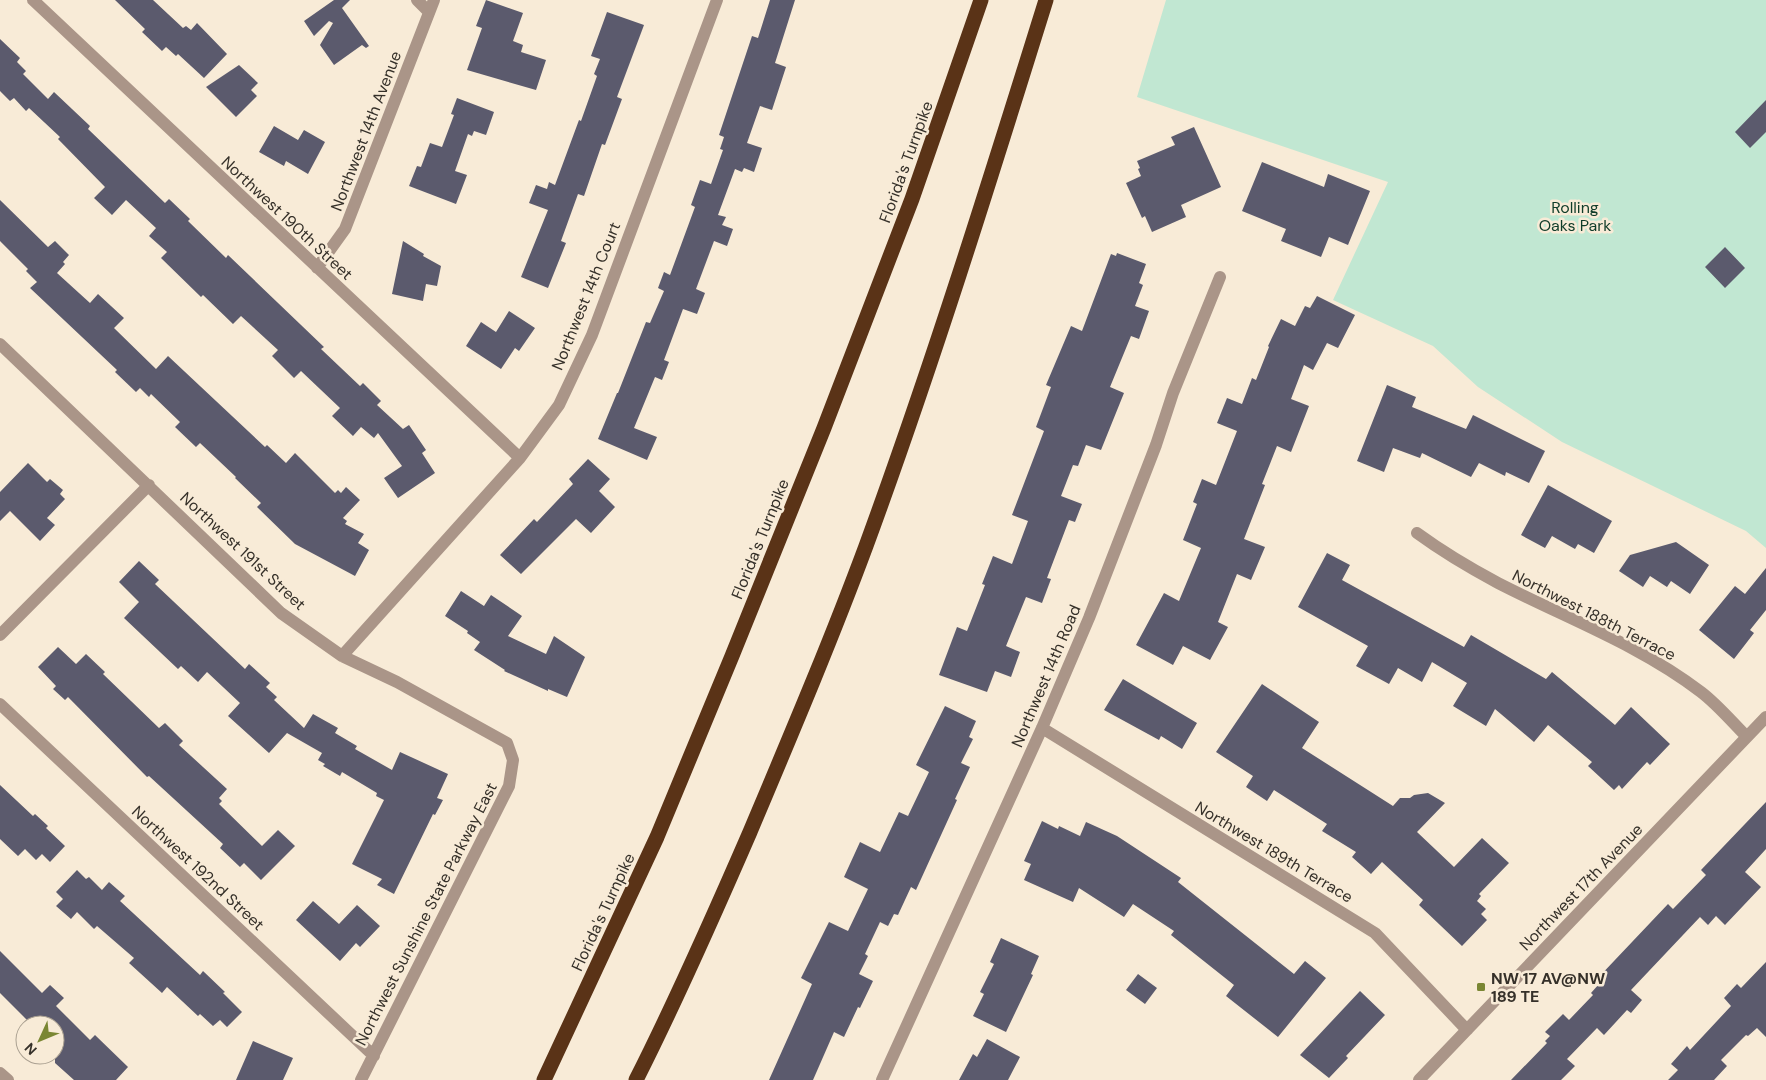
<svg xmlns="http://www.w3.org/2000/svg" width="1766" height="1080" font-family="'DM Sans',sans-serif">
  <style>
    .green { fill: #c1e7d2 }
    .building { fill: #5b5a6d }
    .lines { fill: none; stroke-linecap: round; stroke-linejoin: round }
    .minor { stroke: #aa9588; stroke-width: 12 }
    .highway { stroke: #5a3317; stroke-width: 15 }
    .poi-dot { fill: #7a8633; stroke: #f8ebd7; stroke-width: 2 }
    .labels { text-anchor: middle; dominant-baseline: central; stroke-width: 5; stroke-linejoin: round; paint-order: stroke }
    .street-label { font-size: 16px; fill: #353029; stroke: #f8ebd7 }
    .park-label { font-size: 16px; fill: #0f3c29; stroke: #f8ebd7 }
    .poi-label { font-size: 16px; font-weight: bold; fill: #353029; stroke: #f8ebd7; text-anchor: start }
  </style>
  <rect width="100%" height="100%" fill="#f8ebd7"/>
  <path class="green" d="M1166,0h600v548l-20,-17 -184,-89 -84,-55 -45,-41 -100,-46 55,-118 -251,-85z"/>
  <path class="building" d="M115,0h38l30,28 3,-2 5,4 6,-7 30,31 -23,24 -26,-24 -2,2 -10,-9 -4,4 -20,-19 3,-3z
    M334,0h16l-8,8 27,38 -3,2 -4,-3 -28,20 -14,-20 13,-22 -4,-2 -15,15 -10,-15z
    M486,0l37,13 -10,28 10,4 -2,7 25,8 -10,30 -69,-20 15,-42 -6,-2z
    M770,0h25l-20,63 11,4 -14,43 -12,-4 -13,37 15,5 -8,24 -10,-4 -2,4 -7,-3 -17,46 8,2 -4,8 11,4 -6,17 -13,-5 -18,48 9,4 -8,21 -14,-5 -19,51 5,2 -7,18 -7,-3 -21,51 23,9 -10,23 -49,-21 19,-46h1l28,-71 4,1 14,-32 -6,-3 6,-16 6,3 25,-68 -4,-2 9,-25 11,4 12,-34 -3,-1 4,-12 -5,-2 33,-99 6,2z
    M607,12l37,13 -27,72 5,2 -17,46 -3,-1 -18,52 -6,-2 -17,47 5,2 -18,45 -27,-11 27,-67 -19,-7 7,-18 11,4 2,-7 6,3 24,-65 2,1 16,-45 -3,-2 6,-15 -9,-3z
    M0,39l20,19 -3,4 9,9 -3,3 25,25 6,-7 36,34 -2,3 77,74 4,-4 21,20 -2,2 38,37 2,-3 96,92 -3,2 39,37 3,-3 18,18 -4,4 26,24 6,-4 17,25 -4,3 13,20 -37,25 -14,-20 18,-12 -24,-33 -4,5 -13,-11 -8,9 -21,-20 8,-8 -39,-37 -7,7 -22,-22 6,-6 -37,-34 -8,8 -30,-29 -2,2 -40,-39 6,-6 -18,-16 7,-8 -30,-28 -14,15 -18,-17 11,-11 -47,-48 2,-2 -31,-29 -3,3 -12,-13 -4,3 -10,-10z
    M239,65l19,18 -7,7 6,6 -21,21 -30,-30z
    M457,98l37,14 -8,23 -12,-4 -2,5 -4,-2 -13,37 12,4 -11,29 -47,-18 8,-20 4,1 9,-24 12,4 12,-32 -3,-1z
    M1766,100v32l-16,16 -15,-16z
    M274,126l24,14 6,-10 21,12 -17,32 -22,-13 -2,5 -25,-14z
    M1194,127l27,60 -40,18 5,12 -34,15 -7,-16 -3,2 -16,-35 15,-7 -3,-7 2,-1 -3,-7 38,-16 -4,-8z
    M1262,162l62,25 4,-13 42,17 -22,54 -19,-8 -8,20 -40,-16 5,-12 -44,-18z
    M0,200l48,47 7,-6 14,14 -6,7 2,2 -8,9 33,30 8,-9 26,24 -10,10 42,41 12,-13 97,91 2,-2 19,18 9,-10 40,40 3,-3 3,3 5,-6 14,13 -17,18 4,3 -2,3 19,10 -6,9 11,7 -14,26 -60,-32 -38,-37 4,-4 -26,-25 1,-1 -36,-34 -4,4 -21,-20 5,-5 -29,-28 -2,3 -9,-9 -4,4 -21,-20 2,-2 -87,-82 7,-6 -11,-11 2,-2 -28,-28z
    M403,241l21,13 -1,2 18,10 -4,20 -11,-2 -3,17 -31,-7z
    M1725,247l20,21 -20,20 -20,-21z
    M1117,253l29,11 -7,19 4,2 -8,21 14,5 -10,28 -8,-3 -21,51 14,6 -23,57 -15,-5 -8,21 -5,-1 -12,31 21,8 -7,18 -6,-2 -22,58 4,1 -9,24 -16,-6 -20,49 14,6 -9,25 -16,-6 -8,21 -48,-17 18,-48 10,4 18,-46 -3,-1 11,-28 19,8 16,-43 -16,-6 32,-84 -8,-4 15,-40 -5,-2 25,-59 11,5 29,-77 5,2z
    M1317,296l38,19 -17,33 -11,-5 -14,27 -9,-5 -13,34 18,7 -18,46 -14,-6 -15,38 3,1 -21,54 21,8 -14,33 -14,-6 -19,48 10,5 -18,33 -27,-14 -10,19 -37,-20 28,-52 15,8 22,-53 -18,-8 14,-36 -4,-2 9,-23 14,6 21,-54 -20,-8 10,-25 15,6 10,-26 4,2 13,-33 -1,-1 13,-27 14,7 10,-20 5,2z
    M509,311l26,17 -16,23 -4,-3 -14,21 -35,-23 15,-24 15,10z
    M1387,385l29,12 -4,10 54,22 7,-14 72,36 -16,32 -23,-11 -1,4 -26,-13 -8,14 -49,-24 -2,5 -27,-10 -9,24 -27,-11z
    M588,459l22,20 -11,12 16,16 -24,26 -15,-14 -55,55 -21,-19 34,-36 3,3 36,-38 -4,-5z
    M28,463l19,19 3,-3 13,11 -3,4 5,5 -18,19 8,7 -15,16 -30,-30 -10,10v-29z
    M1548,485l64,36 -18,32 -16,-9 -3,5 -23,-13 -7,12 -24,-13z
    M1676,542l33,23 -19,29 -19,-13 -4,6 -17,-11 -7,11 -24,-16 11,-16z
    M1327,553l23,12 -8,15 122,67 7,-12 75,44 6,-7 63,53 16,-18 39,37 -20,21 -3,-3 -25,27 -3,-4 -5,5 -26,-24 4,-4 -44,-37 -14,17 -39,-33 -9,17 -33,-20 14,-23 -35,-21 -10,20 -24,-14 -9,16 -33,-18 12,-20 -70,-39z
    M139,561l20,19 -4,4 90,85 4,-5 21,19 -4,4 11,10 -3,3 30,28 9,-14 25,14 -3,5 22,13 -2,3 37,21 8,-18 48,22 -11,24 6,2 -8,15 -2,-1 -39,80 -17,-9 5,-6 -30,-15 32,-64 -8,-4 1,-3 -35,-21 -2,4 -17,-10 2,-2 -7,-4 4,-7 -35,-20 -18,20 -41,-37 12,-13 -33,-31 -9,10 -17,-16 -3,3 -54,-51 15,-16 -20,-20z
    M1766,568v42l-16,20 4,3 -20,26 -35,-29 36,-44 10,8z
    M461,591l23,15 7,-11 31,21 -14,20 38,18 8,-18 31,21 -18,40 -19,-8v2l-44,-20 1,-1 -31,-20 6,-8 -13,-9 1,-2 -23,-15z
    M58,647l18,17 10,-10 19,18 -2,2 56,54 6,-5 18,18 -4,4 48,44 -8,9 3,3 -3,3 43,42 16,-16 17,16 -34,34 -17,-17 -4,4 -20,-19 3,-4 -74,-68 -2,1 -79,-80 -3,3 -12,-11 3,-3 -18,-19z
    M1123,679l74,44 -15,26 -21,-13 -2,4 -55,-30z
    M1262,684l57,38 -17,26 91,58 7,-8h10l4,-3 14,-2 17,10 -28,29 37,35 28,-29 27,25 -30,31 2,2 -4,5 9,8 -5,5 6,6 -25,26 -43,-41 4,-5 -41,-38 -11,12 -19,-17 4,-5 -34,-21 5,-7 -53,-34 -7,11 -21,-14 7,-11 -37,-24z
    M945,706l31,15 -7,16 4,2 -12,24 9,4 -15,32 2,1 -41,90 -5,-3 -13,28 -4,-1 -6,12 -8,-4 -15,32 3,2 -9,18 14,7 -13,27 -2,-1 -14,30 -10,-5 -21,48h-44l43,-96 -11,-6 28,-56 19,9 20,-42 -24,-12 16,-35 20,10 19,-40 9,4 21,-44 -13,-7z
    M0,785l33,31 2,-2 13,12 -2,2 19,18 -15,16 -8,-8 -6,6 -11,-11 -7,7 -18,-17z
    M1766,802v47l-21,23 16,15 -36,38 -9,-9 -8,9 -8,-8 -69,73 11,10 -11,13 -4,-3 -23,25 -7,-7 -30,31 8,7 -14,14h-50l36,-37 -2,-2 5,-5 -5,-4 18,-18 6,6 24,-25 -2,-2 8,-9 -3,-4 72,-76 5,5 33,-34 -5,-5z
    M1042,821l16,8 1,-3 21,10 6,-14 31,14 64,42 -3,4 116,92 11,-13 21,17 -48,59 -52,-41 8,-11 -63,-50 3,-4 -41,-27 -9,13 -45,-29 -6,14 -49,-22 7,-16 -7,-3z
    M77,870l9,9 3,-2 13,13 7,-8 16,14 -5,5 80,74 3,-4 22,21 -2,1 19,19 -15,15 -7,-7 -7,6 -13,-12 -2,2 -31,-29 -5,6 -33,-30 5,-5 -37,-32 -3,3 -17,-17 -6,7 -15,-13 7,-7 -7,-7z
    M313,901l26,23 18,-19 23,21 -20,21 -4,-4 -16,18 -44,-41z
    M1001,938l38,18 -8,18 2,1 -27,57 -33,-16 11,-22 -4,-2 14,-28 -4,-2z
    M0,951l42,42 8,-8 14,13 -8,8 34,34 5,-5 33,32 -12,13h-42l-19,-17v-38h-23l-32,-32z
    M1766,962v75l-9,-9 -9,8 -2,-1 -25,25 6,6 -13,14h-46l10,-10 -7,-6 16,-18 3,4 41,-44 -7,-8 13,-14 4,4z
    M1138,974l19,14 -12,16 -19,-14z
    M1360,991l25,24 -39,41 2,2 -19,20 -29,-23z
    M987,1039l33,18 -12,23h-49l14,-26 4,3z
    M253,1041l40,17 -10,22h-47z"/>
  <g class="lines">
    <path class="minor" d="M33,0l487,458
      M417,0l12,12
      M317,268l28,-39 89,-229
      M0,344l281,269 61,43 55,26 110,61 6,17 -4,26 -148,294
      M1417,533c26,19 53,35 81,50 68,35 142,62 203,109 17,13 31,30 46,45
      M0,635l149,-150
      M342,656l178,-198 39,-53 33,-70 125,-335
      M0,704l374,352
      M1042,728l333,205 92,97
      M0,1073l8,7
      M882,1080l160,-352 47,-110 67,-173 17,-52 47,-116
      M1419,1080l347,-363"/>
    <path class="highway" d="M544,1080l113,-243 75,-181 92,-228 88,-229 69,-199
      M636,1080c41,-81 78,-165 114,-248 40,-95 80,-189 116,-286 66,-180 123,-363 180,-546"/>
  </g>
  <rect class="poi-dot" x="1476" y="982" width="10" height="10" rx="2.5"/>
  <g class="labels">
    <g class="street-label">
      <text transform="translate(366 131) rotate(-69)">Northwest 14th Avenue</text>
      <text transform="translate(906 162) rotate(-70)">Florida's Turnpike</text>
      <text transform="translate(287 218) rotate(43)">Northwest 190th Street</text>
      <text transform="translate(586 296) rotate(-68)">Northwest 14th Court</text>
      <text transform="translate(760 539) rotate(-68)">Florida's Turnpike</text>
      <text transform="translate(243 551) rotate(43)">Northwest 191st Street</text>
      <text transform="translate(1594 615) rotate(27)">Northwest 188th Terrace</text>
      <text transform="translate(1046 676) rotate(-67)">Northwest 14th Road</text>
      <text transform="translate(1274 852) rotate(31)">Northwest 189th Terrace</text>
      <text transform="translate(198 868) rotate(43)">Northwest 192nd Street</text>
      <text transform="translate(1581 887) rotate(-46)">Northwest 17th Avenue</text>
      <text transform="translate(603 912) rotate(-65)">Florida's Turnpike</text>
      <text transform="translate(426 914) rotate(-63)">Northwest Sunshine State Parkway East</text>
    </g>
    <g class="park-label">
      <text x="1575" y="207">Rolling<tspan x="1575" dy="18">Oaks Park</tspan></text>
    </g>
    <g class="poi-label">
      <text x="1491" y="978">NW 17 AV@NW<tspan x="1491" dy="18">189 TE</tspan></text>
    </g>
  </g>
  <g transform="translate(40 1040) rotate(226)"><circle r="24" fill="#f8ebd7" stroke="#aaa091"/>
  <path d="M0-4L9 19L0 12L-9 19Z" fill="#7a8633"/>
  <text y="-8" font-size="14" font-weight="bold" text-anchor="middle" fill="#353029">N</text>
  </g>
</svg>
